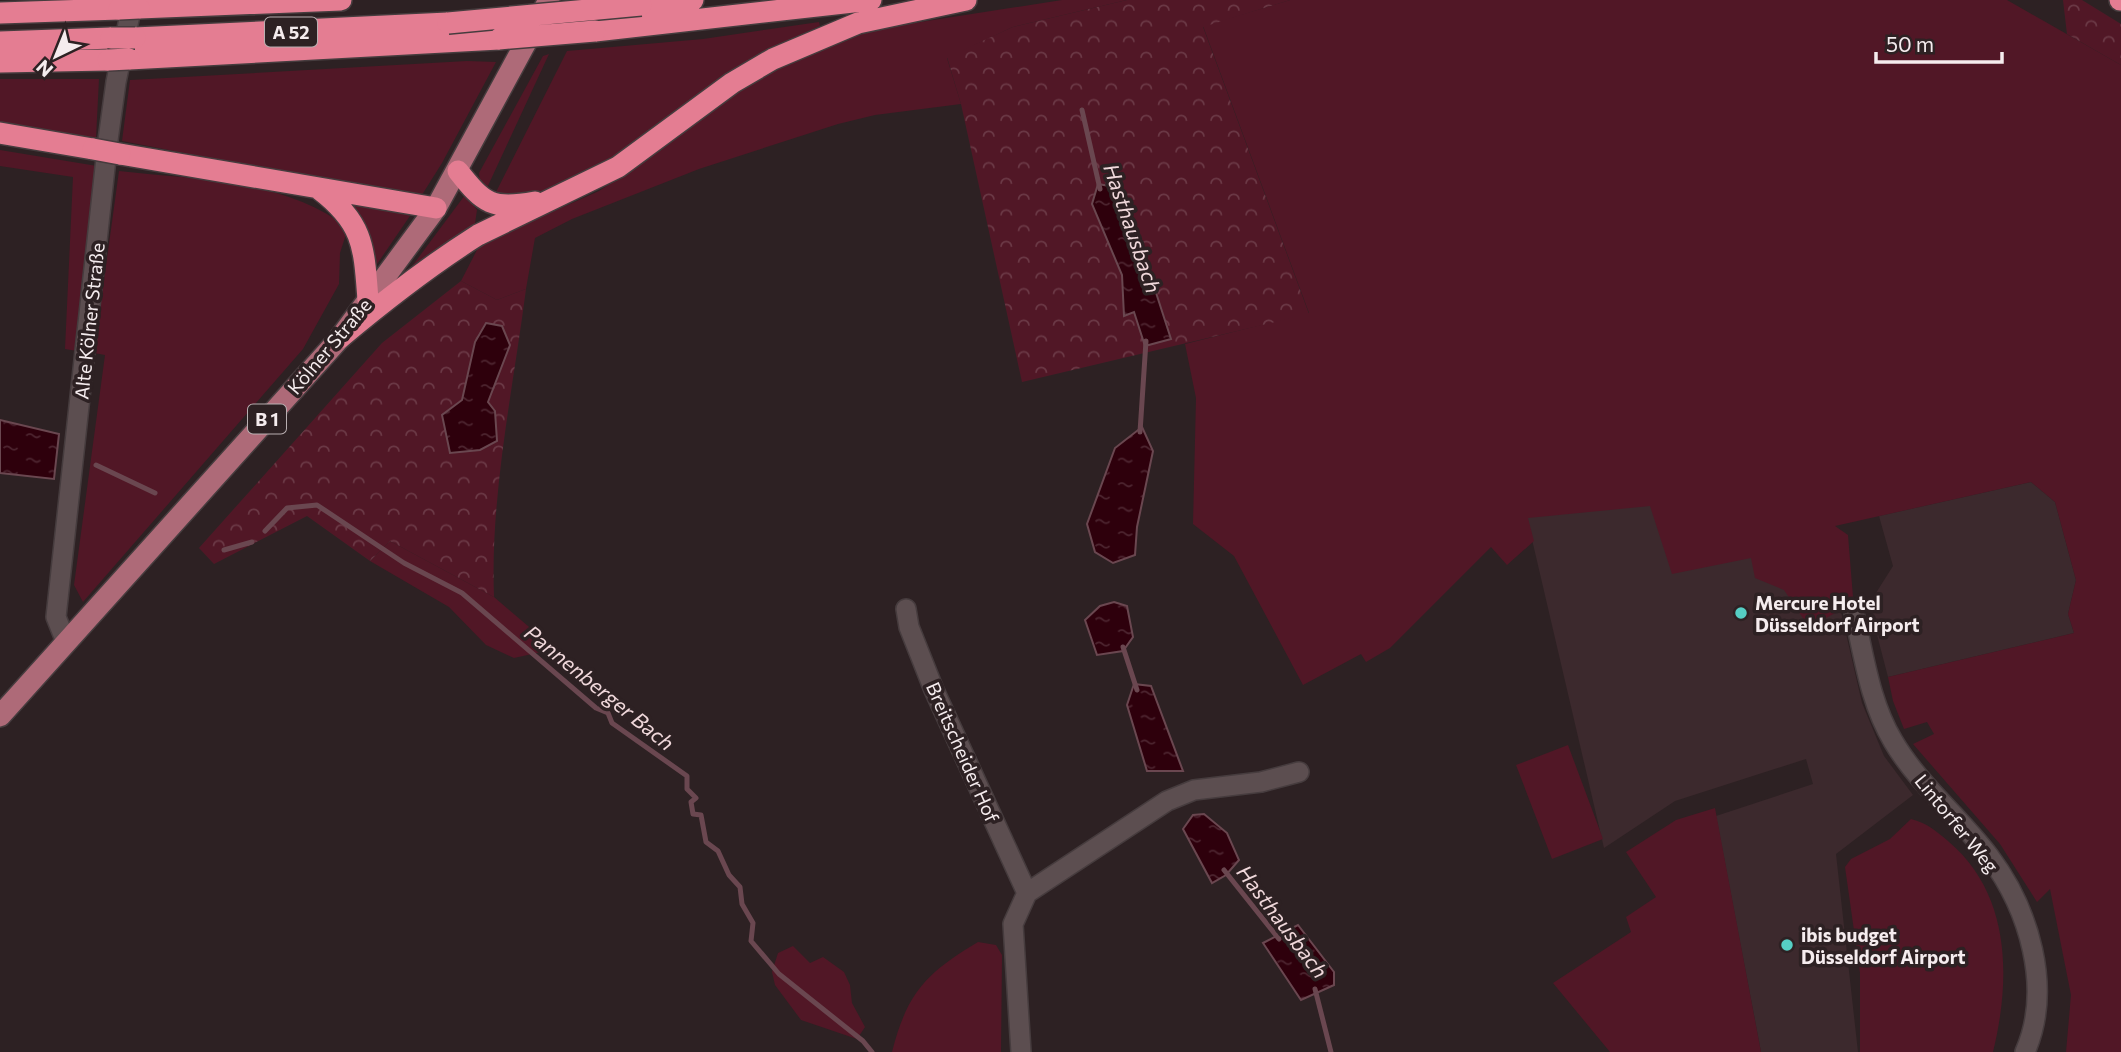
<svg xmlns="http://www.w3.org/2000/svg" width="2121" height="1052" font-family="Commissioner,sans-serif">
  <style>
    .built { fill: #3c292d }
    .green { fill: #511726 }
    .forest { fill: url(#forest-crowns) }
    .water { fill: url(#water-ripples); stroke: #6a4750; stroke-width: 2 }
    .lines { fill: none; stroke-linecap: round; stroke-linejoin: round }
    .stream { stroke: #6a4750; stroke-width: 5 }
    .minor-casing { stroke: #463c3e; stroke-width: 22 }
    .primary-casing { stroke: #463c3e; stroke-width: 24 }
    .motorway-casing { stroke: #463c3e; stroke-width: 24 }
    .minor { stroke: #5c4e50; stroke-width: 19 }
    .primary { stroke: #ae6a78; stroke-width: 21 }
    .motorway { stroke: #e47d92; stroke-width: 21 }
    .motorway-bridge-casing { stroke: #463c3e; stroke-width: 24; stroke-linecap: butt }
    .motorway-bridge { stroke: #e47d92; stroke-width: 21 }
    .poi-dot { fill: #56cec4; stroke: #2d2123; stroke-width: 2.5 }
    .labels { text-anchor: middle; dominant-baseline: central; stroke-width: 7; stroke-linejoin: round; paint-order: stroke }
    .shield { fill: #2d2123; stroke: #b9afb1; stroke-width: 2 }
    .shield-label { font-size: 18px; font-weight: bold; fill: #f5ecee }
    .street-label { font-size: 19px; fill: #f5ecee; stroke: #2d2123 }
    .poi-label { font-size: 19px; font-weight: bold; fill: #f5ecee; stroke: #2d2123; text-anchor: start }
    .water-label { font-size: 21px; font-style: italic; fill: #f0d8db; stroke: #2d2123 }
  </style>
  <defs>
    <pattern id="forest-crowns" width="20" height="18" patternUnits="userSpaceOnUse" patternTransform="scale(1.75)"><rect width="20" height="18" fill="#511726"/><path d="M2 6a3 3 0 1 1 6 0M12 15a3 3 0 1 1 6 0" fill="none" stroke="#6b3946"/></pattern>
    <pattern id="water-ripples" width="26" height="14" patternUnits="userSpaceOnUse" patternTransform="scale(1.75)"><rect width="26" height="14" fill="#2e000c"/><path d="M2 4q2-2 4 0t4 0M15 11q2-2 4 0t4 0" fill="none" stroke="#4d2530"/></pattern>
  </defs>
  <rect width="100%" height="100%" fill="#2d2123"/>
  <path class="built" d="M1801,438l61,265 22,53 29,39 -77,59 22,198h-97l-45,-236 97,-32 -7,-25 -131,42 -71,47 -81,-347z
    M2031,482l24,20 21,78 -8,34 6,19 -186,44 -19,-73 24,-38 -14,-50z"/>
  <path class="green" d="M1062,0h65l-114,27 -66,31 14,46 -86,11 -37,9 -139,45 -127,50 -37,19 -9,51 -29,11 -36,-19 19,-37 119,-53 65,-43 67,-52 35,-22 41,-20 44,-17 44,-11z
    M1290,0h717l114,65v987h-55l5,-57 -21,-106 -13,13 -37,-58 -87,-100 21,-10 -7,-12 -23,7 -11,-28 -5,-24 186,-44 -6,-19 8,-34 -21,-78 -24,-20 -196,44 13,9 5,62 -12,13 -32,17 -25,-37 -29,-12 -4,-20 -79,16 -22,-68 -122,12 6,23 -27,24 -16,-18 -101,101 -24,14 -5,-8 -58,31 -69,-129 -41,-32 3,-126 -11,-54 124,-31 -106,-287z
    M819,22l1,4c-33,15 -66,29 -95,50 -61,44 -118,100 -194,119 -11,3 -26,1 -37,1l73,-145 136,-12z
    M549,54l-63,136 -6,-7 -1,-10 64,-117z
    M467,61l29,1 -54,101 -22,35 -298,-57 8,-61z
    M0,79h99l-3,59 -96,-14z
    M0,150l97,16 -20,185 -12,-2 8,-172 -73,-11z
    M119,171c78,9 164,7 229,57l-8,25 -1,31 -36,65 -220,253 -9,-17 31,-230 -11,-2z
    M465,195l12,15 -3,20 -70,47z
    M341,196l73,14 -41,60z
    M390,541l104,56 61,52 -41,9 -28,-13 -37,-38 -79,-46z
    M1568,745l35,94 -51,20 -36,-94z
    M1715,808l46,244h-151l-57,-69 78,-51 -5,-15 30,-20 -30,-45 50,-32z
    M1911,819c16,4 25,12 37,22 63,53 63,137 45,211h-133v-79l-15,-106 6,-8 39,-20z
    M978,942l18,3 6,10 -1,97h-109c15,-59 34,-79 86,-110z
    M793,946l17,17 13,-6 21,15 6,13 2,18 13,24 -8,12 -56,-19 -26,-35 -3,-13 6,-19z"/>
  <path class="forest" d="M1127,0h163l-87,27 106,287 -287,68 -61,-278 -14,-47 66,-30z
    M2063,0h19l39,24v41l-54,-31z
    M461,281l36,19 29,-11c-13,101 -36,206 -32,308l-104,-56 -20,20 -63,-45 -93,48 -15,-16 183,-205z"/>
  <path class="water" d="M1098,184l17,3 33,81 23,71 -26,7 -11,-34 -10,4 -2,-41 -30,-71z
    M486,323l16,3 8,19 -22,57 7,9 2,30 -17,9 -30,3 -8,-38 20,-15 13,-58z
    M0,420l59,14 -5,45 -54,-6z
    M1142,427l11,24 -16,76 -2,28 -22,8 -18,-11 -8,-28 28,-76z
    M1114,602l13,4 6,31 -10,14 -26,4 -12,-35 15,-14z
    M1134,684l17,2 32,85h-36l-20,-66z
    M1204,814l23,19 12,27 -13,15 -14,8 -29,-54 10,-14z
    M1298,925l36,47v13l-33,15 -38,-57z"/>
  <g class="lines">
    <path class="stream" d="M1082,110l18,79
      M1140,432l6,-91
      M96,465l59,28
      M265,531l22,-23 30,-3 87,58 58,30 134,115 12,5 4,10 75,53v13l9,9 -5,4 2,12 8,1 5,27 12,9 11,24 11,12 2,17 11,19 -2,18 28,33 84,67 9,11
      M224,550l28,-8
      M1123,647l14,43
      M1224,870l55,69
      M1315,989l16,63"/>
    <g class="minor-casing">
      <path id="minor" d="M906,609l3,18 25,63 93,203 -14,31 8,128
        M1854,613c10,43 16,90 39,128 25,43 66,75 96,115 40,53 64,132 36,196
        M66,642l-10,-25 52,-477 8,-58 17,-82
        M1027,893l140,-92 27,-11 67,-8 38,-10"/>
    </g>
    <g class="primary-casing">
      <path id="primary" d="M0,716l340,-378 96,-130 113,-208"/>
    </g>
    <g class="motorway-casing">
      <path id="motorway" d="M2120,0h1
        M641,5l52,-5
        M139,8l202,-8
        M0,13l119,-4
        M595,31l276,-31
        M135,38l313,-15
        M0,42l111,-4
        M129,59l370,-20
        M0,62l108,-2
        M0,133l93,16
        M120,154l316,54
        M458,171c26,33 34,39 77,31
        M319,189c45,34 45,58 49,111
        M340,338c44,-37 89,-72 138,-103l140,-68 114,-84 41,-24 85,-36 108,-23"/>
    </g>
    <use href="#minor" class="minor"/>
    <use href="#primary" class="primary"/>
    <use href="#motorway" class="motorway"/>
    <g class="motorway-bridge-casing">
      <path id="motorway-bridge" d="M119,9l20,-1
        M448,23l193,-18
        M111,38h24
        M499,39l96,-8
        M108,60l21,-1
        M93,149l27,5"/>
    </g>
    <use href="#motorway-bridge" class="motorway-bridge"/>
  </g>
  <g class="poi-dot">
    <circle cx="1741" cy="613" r="7"/>
    <circle cx="1787" cy="945" r="7"/>
  </g>
  <g class="labels">
    <g class="shield">
      <rect x="265" y="17.5" width="52" height="29" rx="5"/>
      <rect x="248" y="404.5" width="38" height="29" rx="5"/>
    </g>
    <g class="shield-label">
      <text x="291" y="32">A 52</text>
      <text x="267" y="419">B 1</text>
    </g>
    <g class="street-label">
      <text transform="translate(89 321) rotate(-84)">Alte Kölner Straße</text>
      <text transform="translate(329 346) rotate(-50)">Kölner Straße</text>
      <text transform="translate(963 752) rotate(66)">Breitscheider Hof</text>
      <text transform="translate(1957 823) rotate(51)">Lintorfer Weg</text>
    </g>
    <g class="poi-label">
      <text x="1755" y="602">Mercure Hotel<tspan x="1755" dy="22">Düsseldorf Airport</tspan></text>
      <text x="1801" y="934">ibis budget<tspan x="1801" dy="22">Düsseldorf Airport</tspan></text>
    </g>
    <g class="water-label">
      <text transform="translate(1133 228) rotate(71)">Hasthausbach</text>
      <text transform="translate(600 687) rotate(39)">Pannenberger Bach</text>
      <text transform="translate(1283 921) rotate(53)">Hasthausbach</text>
    </g>
  </g>
  <g transform="translate(56 56) rotate(223)" stroke="#2d2123" stroke-width="5" paint-order="stroke">
  <path d="M0-5L12 26L0 18L-12 26Z" fill="#f5ecee"/>
  <text y="-10" font-size="19" font-weight="bold" text-anchor="middle" fill="#f5ecee">N</text>
  </g>
  <path d="M1876 52v10h126v-10" fill="none" stroke="#f5ecee" stroke-width="3.5"/>
  <text x="1886" y="52" font-size="21" fill="#f5ecee" stroke="#2d2123" stroke-width="5" paint-order="stroke">50 m</text>
</svg>
